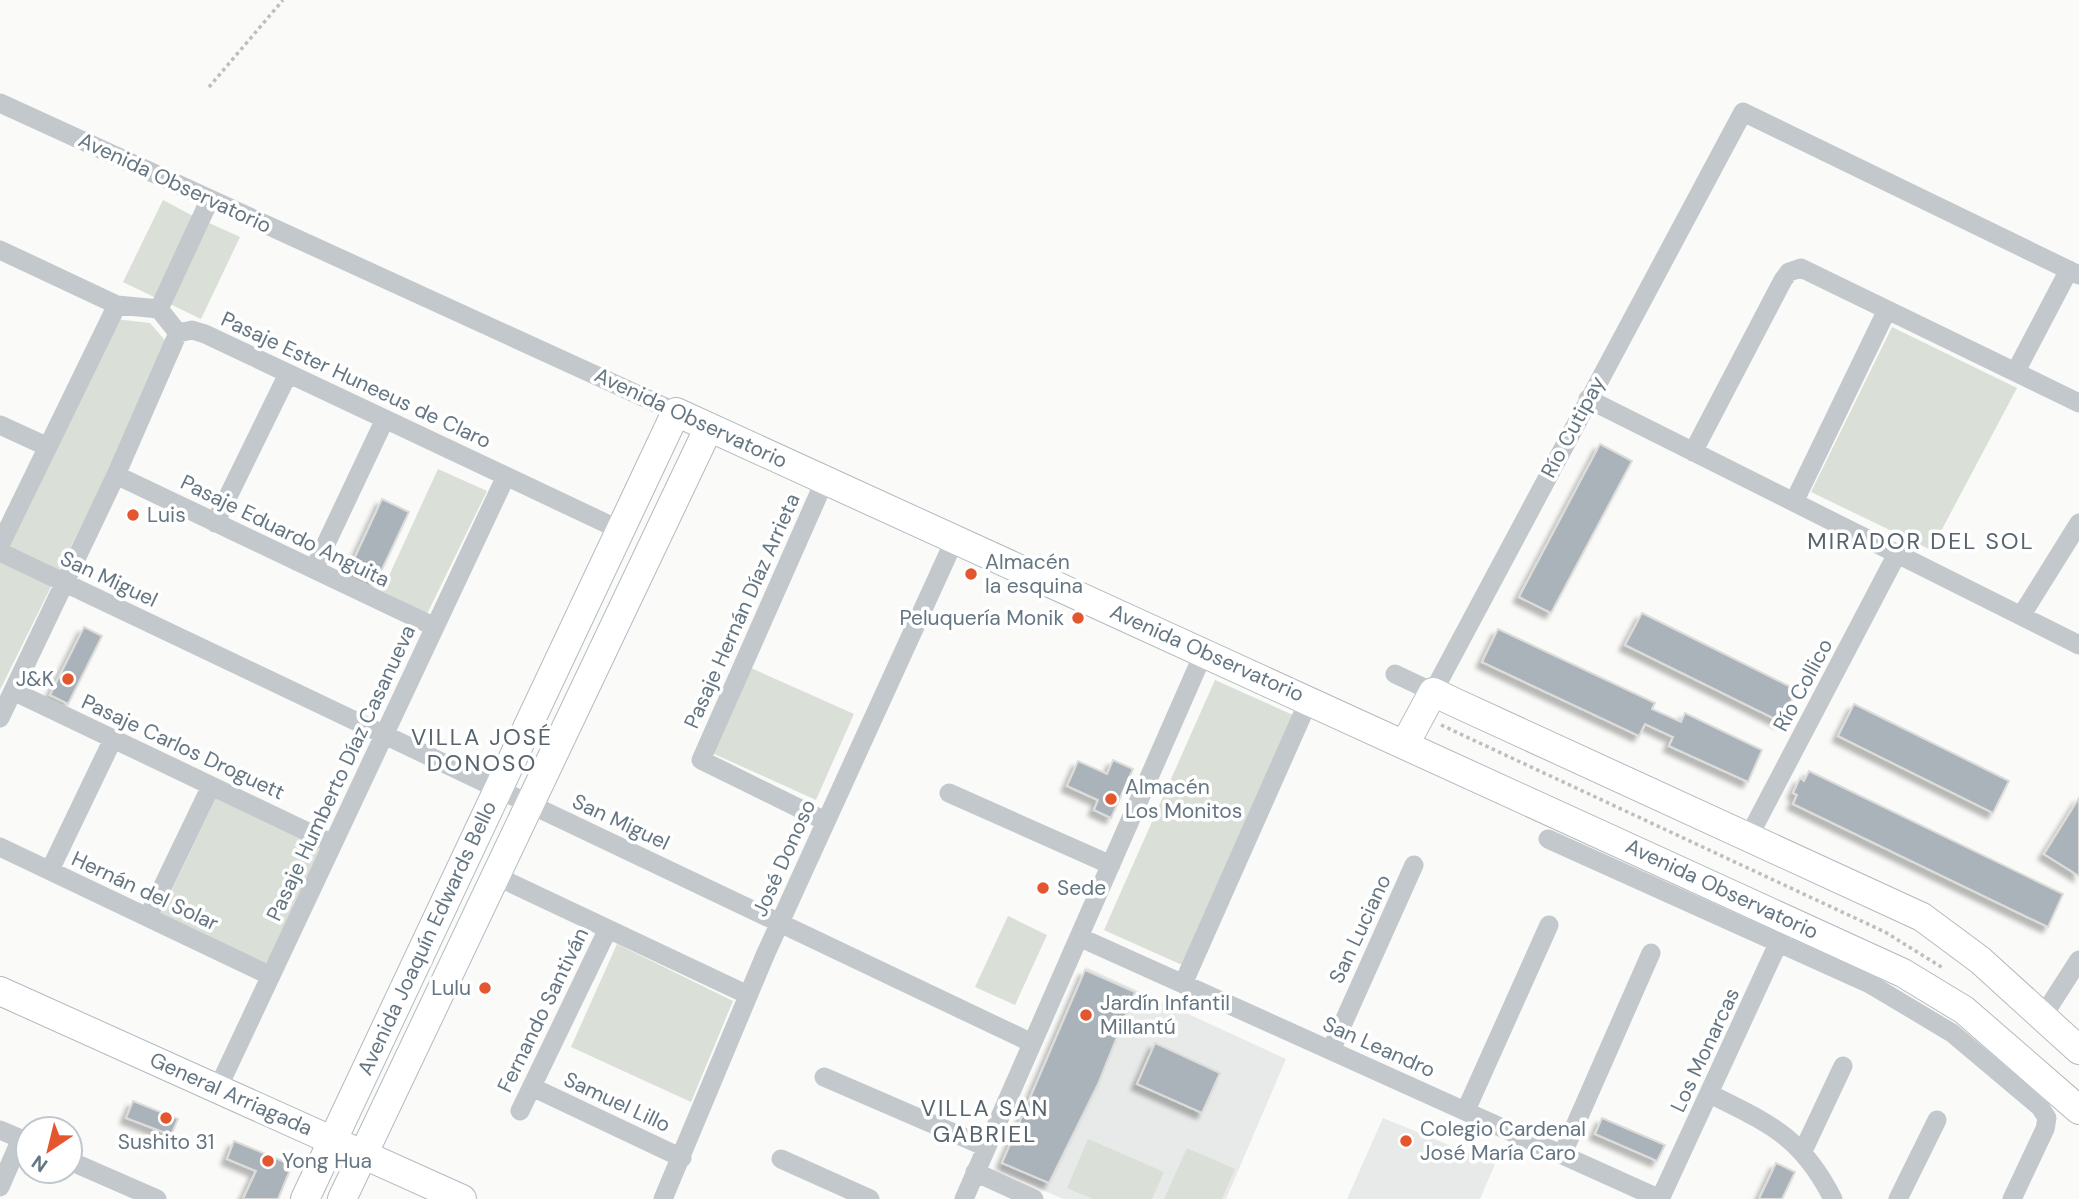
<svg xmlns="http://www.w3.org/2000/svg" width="2079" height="1199" font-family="'DM Sans',sans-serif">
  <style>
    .built { fill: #e8e9e9 }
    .green { fill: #dadfd7 }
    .building { fill: #aab3b9; stroke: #dcdcda; stroke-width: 2; filter: url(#shadow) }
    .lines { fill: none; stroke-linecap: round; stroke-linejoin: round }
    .secondary-casing { stroke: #b3babf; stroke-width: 30 }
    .path { stroke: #bbbfc2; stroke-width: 3.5; stroke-dasharray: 3.5 3.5; stroke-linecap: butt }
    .street { stroke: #c3c8cc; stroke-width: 19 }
    .secondary { stroke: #fff; stroke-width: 28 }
    .poi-dot { fill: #e4572e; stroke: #fff; stroke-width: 2.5 }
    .labels { text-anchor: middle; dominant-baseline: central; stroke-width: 7; stroke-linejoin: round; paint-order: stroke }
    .street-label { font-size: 21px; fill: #657683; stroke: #fff }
    .poi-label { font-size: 21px; fill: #657683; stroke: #fff; text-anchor: start }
    .neighbourhood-label { font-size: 23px; letter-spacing: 2px; fill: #57646e; stroke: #fff }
  </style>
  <defs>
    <filter id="shadow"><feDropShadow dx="-5.5" dy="5.5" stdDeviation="2" flood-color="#0004"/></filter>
  </defs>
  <rect width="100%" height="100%" fill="#fafaf8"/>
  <path class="built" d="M1086,967l200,92 -60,140h-163l-63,-28z
    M1383,1118l112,46 -15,35h-133z"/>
  <path class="green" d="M163,200l32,17 -39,81 -33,-16z
    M207,222l33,15 -39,82 -33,-16z
    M115,319l35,4 20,23 -170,344v-127z
    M1892,327l125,61 -86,162 -120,-58z
    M438,469l49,22 -60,123 -45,-23z
    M751,668l103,46 -38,86 -104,-47z
    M1215,680l78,35 -111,250 -78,-35z
    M218,793l106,51 -51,117 -8,3 -105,-49z
    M1008,916l39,19 -32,70 -40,-18z
    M617,944l116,57 -42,101 -120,-55z
    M1088,1139l76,33 -12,27h-59l-26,-11z
    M1187,1148l48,21 -13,30h-58z"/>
  <path class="building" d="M1600,444l32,17 -81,152 -32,-16z
    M382,499l27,13 -33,70 -27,-12z
    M1642,613l155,77 -16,32 -156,-77z
    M84,627l18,9 -34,68 -18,-9z
    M1498,629l157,74 -3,6 29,13 4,-9 77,37 -14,32 -79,-36 4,-9 -28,-13 -6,12 -157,-74z
    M1854,704l155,77 -16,32 -155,-77z
    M1113,760l20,9 -22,49 -17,-8 4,-10 -31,-14 11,-25 29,13z
    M1809,771l254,123 -15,33 -255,-123 4,-9 -4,-2 7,-15 4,3z
    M2079,798v78l-35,-22z
    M1085,970l50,22 -37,92 -49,99 -47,-20z
    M1155,1043l65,30 -18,40 -65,-29z
    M133,1101l45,18 -7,16 -45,-17z
    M1602,1118l63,27 -8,16 -62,-27z
    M234,1141l58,24 -14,34h-35l13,-28 -29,-12z
    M1776,1163l19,9 -13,27h-23z"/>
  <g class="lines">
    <g class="secondary-casing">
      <path id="secondary" d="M1405,744l28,-52 21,10 468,215 58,43 99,90
        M0,991l462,208
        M305,1199l371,-787 1227,561 61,37 115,100
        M342,1199l367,-772"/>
    </g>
    <path class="path" d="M209,87l74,-87
      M1441,725l444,207 58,36"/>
    <path class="street" d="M0,103l676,309
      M0,250l117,55 42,4 19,24
      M159,309l51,-110
      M178,333l14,-3 13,4 415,196
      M2016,371l53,-101
      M1588,399l491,246
      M0,425l48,22
      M1693,452l90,-172 6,-8 12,-4 278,135
      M116,475l319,152
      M825,480l-124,280 124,61
      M1794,502l93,-192
      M215,523l73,-149
      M0,545l117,-240
      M0,552l1032,491
      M314,569l71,-150
      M2021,616l58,-93
      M1395,674l38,18 310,-580 336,163
      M13,691l320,153
      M0,718l116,-243 62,-142
      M949,793l162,72
      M1749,836l148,-282
      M1548,839l322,145 82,49 88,74 7,11 -2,11 -33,70
      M0,847l271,129
      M50,870l63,-131
      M496,876l252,119
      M148,917l63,-131
      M1079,937l581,262
      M1183,984l126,-284
      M2043,1016l36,-56
      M1331,1050l83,-185
      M824,1077l162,70
      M532,1087l150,71
      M218,1088l288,-612
      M1710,1094c60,30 91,42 123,105
      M1466,1110l83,-185
      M520,1111l88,-182
      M0,1130l28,12
      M1803,1151l40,-85
      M1563,1153l88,-200
      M781,1159l89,40
      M70,1161l87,38
      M975,1172l59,27
      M0,1187l21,-48
      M663,1199l103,-246 189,-414
      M964,1199l240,-547
      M1660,1199l123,-266
      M1898,1199l39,-79"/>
    <use href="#secondary" class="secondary"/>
  </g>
  <g class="poi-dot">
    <circle cx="133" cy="515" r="7"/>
    <circle cx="971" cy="574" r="7"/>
    <circle cx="1078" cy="618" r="7"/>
    <circle cx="68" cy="679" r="7"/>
    <circle cx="1111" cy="799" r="7"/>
    <circle cx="1043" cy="888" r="7"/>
    <circle cx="485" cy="988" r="7"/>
    <circle cx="1086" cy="1015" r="7"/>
    <circle cx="166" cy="1118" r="7"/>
    <circle cx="1406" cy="1141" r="7"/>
    <circle cx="268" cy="1161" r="7"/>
  </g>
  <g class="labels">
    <g class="street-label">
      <text transform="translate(175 183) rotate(25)">Avenida Observatorio</text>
      <text transform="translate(356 380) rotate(25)">Pasaje Ester Huneeus de Claro</text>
      <text transform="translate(691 418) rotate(25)">Avenida Observatorio</text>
      <text transform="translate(1573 427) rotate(-62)">Río Cutipay</text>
      <text transform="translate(285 531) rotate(26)">Pasaje Eduardo Anguita</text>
      <text transform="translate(109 579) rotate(25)">San Miguel</text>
      <text transform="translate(742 611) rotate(-66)">Pasaje Hernán Díaz Arrieta</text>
      <text transform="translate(1207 653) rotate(24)">Avenida Observatorio</text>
      <text transform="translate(1803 685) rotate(-62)">Río Collico</text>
      <text transform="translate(183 747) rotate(25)">Pasaje Carlos Droguett</text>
      <text transform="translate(341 773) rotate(-65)">Pasaje Humberto Díaz Casanueva</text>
      <text transform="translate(621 822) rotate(25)">San Miguel</text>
      <text transform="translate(784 858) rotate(-66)">José Donoso</text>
      <text transform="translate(1722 889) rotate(25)">Avenida Observatorio</text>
      <text transform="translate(145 891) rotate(25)">Hernán del Solar</text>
      <text transform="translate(1360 929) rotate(-65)">San Luciano</text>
      <text transform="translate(427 938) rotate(-65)">Avenida Joaquín Edwards Bello</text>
      <text transform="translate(543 1010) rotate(-64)">Fernando Santiván</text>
      <text transform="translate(1379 1047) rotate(24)">San Leandro</text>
      <text transform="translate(1705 1050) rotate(-65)">Los Monarcas</text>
      <text transform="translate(231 1094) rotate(24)">General Arriagada</text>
      <text transform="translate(617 1102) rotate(25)">Samuel Lillo</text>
    </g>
    <g class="poi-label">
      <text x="147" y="515">Luis</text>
      <text x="985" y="562">Almacén<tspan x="985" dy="24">la esquina</tspan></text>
      <text x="1064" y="618" text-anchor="end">Peluquería Monik</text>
      <text x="54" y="679" text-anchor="end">J&amp;K</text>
      <text x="1125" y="787">Almacén<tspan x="1125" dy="24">Los Monitos</tspan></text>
      <text x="1057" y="888">Sede</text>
      <text x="471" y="988" text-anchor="end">Lulu</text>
      <text x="1100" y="1003">Jardín Infantil<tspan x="1100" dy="24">Millantú</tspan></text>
      <text x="1420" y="1129">Colegio Cardenal<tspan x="1420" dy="24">José María Caro</tspan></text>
      <text x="166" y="1142" text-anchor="middle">Sushito 31</text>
      <text x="282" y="1161">Yong Hua</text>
    </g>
    <g class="neighbourhood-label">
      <text x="1921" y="541">MIRADOR DEL SOL</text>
      <text x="482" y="737">VILLA JOSÉ<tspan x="482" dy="26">DONOSO</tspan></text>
      <text x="985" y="1108">VILLA SAN<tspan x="985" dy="26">GABRIEL</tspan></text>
    </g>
  </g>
  <g transform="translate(49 1150) rotate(215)"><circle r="33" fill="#ffffff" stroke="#c1c8cd" stroke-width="2"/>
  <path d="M0-5L12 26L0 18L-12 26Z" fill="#e4572e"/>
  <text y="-10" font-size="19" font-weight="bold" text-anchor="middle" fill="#657683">N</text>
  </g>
</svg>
